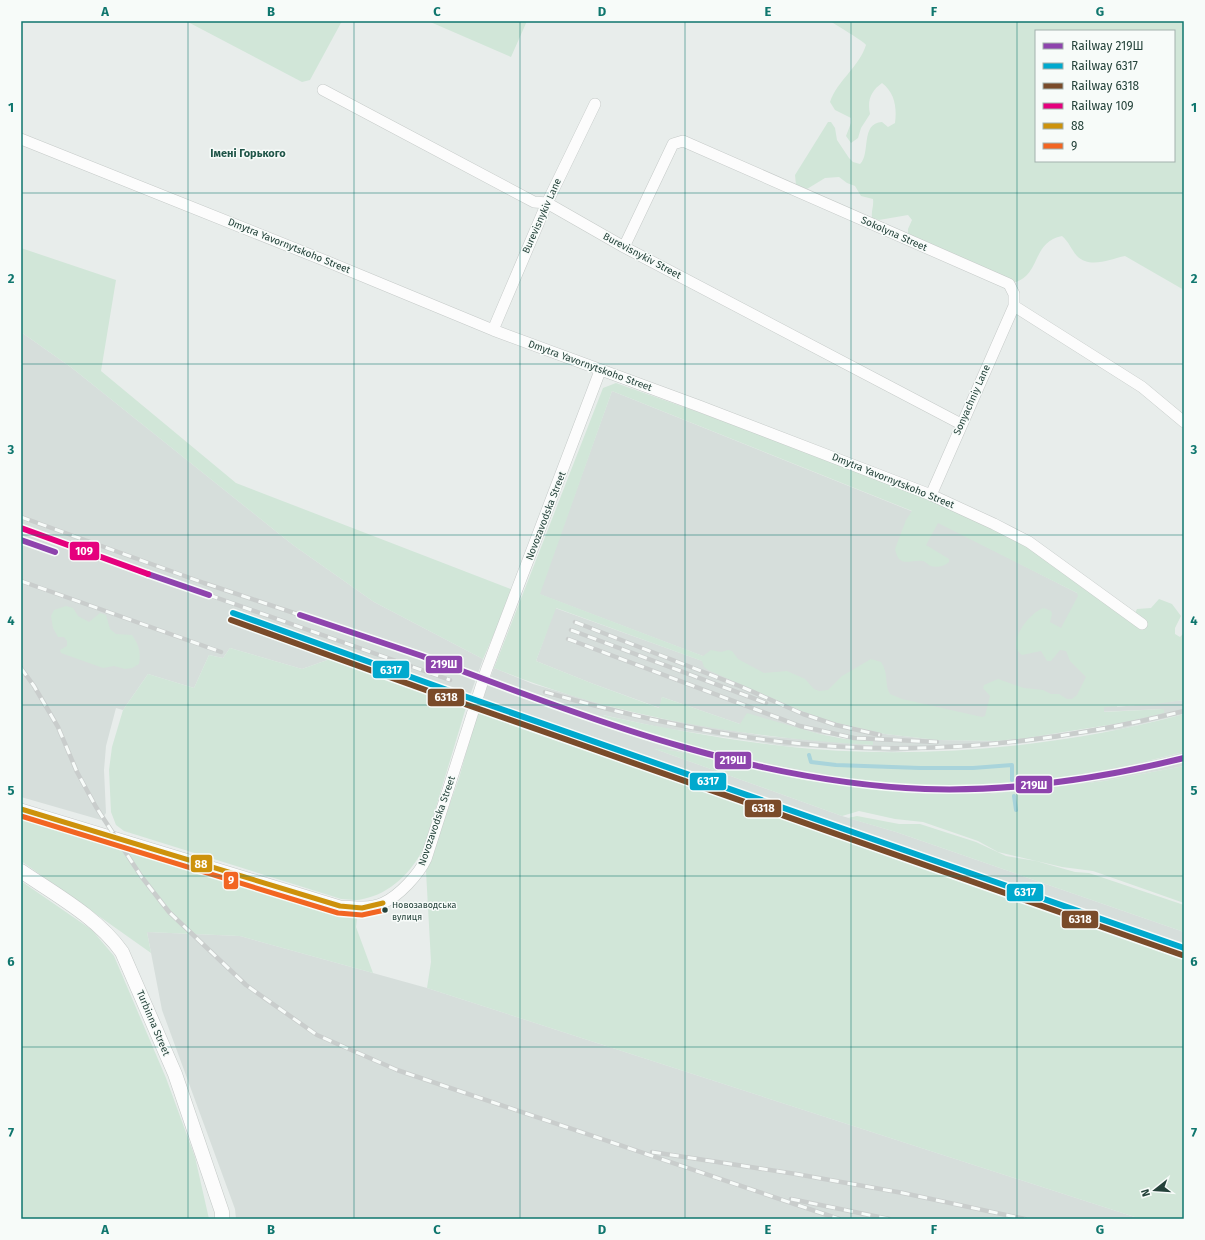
<svg xmlns="http://www.w3.org/2000/svg" width="1205" height="1240" font-family="'Fira Sans',sans-serif">
  <style>
    .built { fill: #d6dedb }
    .green { fill: #d1e6d8; fill-rule: evenodd }
    .lines { fill: none; stroke-linecap: round; stroke-linejoin: round }
    .stream { stroke: #a9d4db; stroke-width: 4 }
    .minor-casing { stroke: #c5cac8; stroke-width: 12 }
    .tertiary-casing { stroke: #c5cac8; stroke-width: 15 }
    .minor { stroke: #fcfcfc; stroke-width: 11 }
    .tertiary { stroke: #fcfcfc; stroke-width: 14 }
    .rail-casing { stroke: #c9cdcc; stroke-width: 4.5 }
    .rail { stroke: #f7fbf9; stroke-width: 3; stroke-dasharray: 9; stroke-linecap: butt }
    .bus-1-casing { stroke: #f7fbf9; stroke-width: 8 }
    .bus-2-casing { stroke: #f7fbf9; stroke-width: 8 }
    .bus-1 { stroke: #cd920c; stroke-width: 5 }
    .bus-2 { stroke: #f26522; stroke-width: 5 }
    .rail-1-casing { stroke: #f7fbf9; stroke-width: 9 }
    .rail-2-casing { stroke: #f7fbf9; stroke-width: 9 }
    .rail-3-casing { stroke: #f7fbf9; stroke-width: 9 }
    .rail-4-casing { stroke: #f7fbf9; stroke-width: 9 }
    .rail-1 { stroke: #8e44ad; stroke-width: 6 }
    .rail-2 { stroke: #00a9ce; stroke-width: 6 }
    .rail-3 { stroke: #7a4b2a; stroke-width: 6 }
    .rail-4 { stroke: #e5007d; stroke-width: 6 }
    .grid { fill: none; stroke: #0f766e; stroke-width: 1; stroke-opacity: 0.55 }
    .bus-dot { fill: #24423a; stroke: #f7fbf9; stroke-width: 1.5 }
    .labels { text-anchor: middle; dominant-baseline: central; stroke-width: 3; stroke-linejoin: round; paint-order: stroke }
    .bus-label { font-size: 9px; fill: #24423a; stroke: #f7fbf9; text-anchor: start }
    .street-label { font-size: 10px; fill: #24423a; stroke: #f7fbf9 }
    .neighbourhood-label { font-size: 11px; font-weight: bold; fill: #1f5548; stroke: #f7fbf9 }
    .line-badge { stroke: #f7fbf9; stroke-width: 1.5 }
    .badge-label { font-size: 11px; text-anchor: middle; font-weight: bold; fill: #fff }
    .neatline { fill: none; stroke: #0f766e; stroke-width: 1.5 }
    .grid-label { font-size: 13px; text-anchor: middle; font-weight: bold; fill: #0f766e }
  </style>
  <rect width="100%" height="100%" fill="#e8edeb"/>
  <path class="built" d="M21,332l51,36 221,177 81,57 109,57 -16,45 -137,-45 -28,10 -72,-21 -7,10 -14,-3 -15,33 -46,-14 -25,36 -7,-2 -10,38 -2,24 2,43 -5,7 -80,-23z
    M612,391l324,130 141,72 44,28 -4,86 67,-7v14l-63,15 -95,14 -134,9 -108,-6 -121,-18 -60,-13 10,7 50,16 74,18 115,22 55,5 51,2 45,-1 154,-25 27,-7v14l-80,15 -115,13h-71l-114,-14 -128,-29 -21,-2 187,67 54,16 288,100v22l-537,-191 -168,-56 15,-39 39,16 107,31 125,21 108,9 -13,-5 -41,-6 -35,-9 -44,-1 -78,-27 -2,11 -69,-25 -55,-22 19,-53 203,73 -2,10 48,21 33,11 48,11 53,6 58,1 80,-10 45,-8 42,-14 -67,3 -161,13 -114,-24 -282,-107z
    M147,932l93,4 187,52 714,231h-905l-1,-10 -73,-199z"/>
  <path class="green" d="M186,21h156l-32,59 -8,2z
    M428,21h99l-16,36z
    M830,21h354v269l-59,-34c-15,3 -35,13 -48,0 -6,-7 -8,-14 -15,-20 -30,6 -21,37 -46,46l-12,-3 -96,-44v-6l4,-9 -4,-5 -29,5 -7,-2c-1,-7 2,-12 1,-19l-12,-3 -6,-10 -8,-3 -8,-6 -14,1 -18,11 -11,-4 -1,-10 33,-53h3l4,6 2,12 12,18 4,4 7,2c11,-10 0,-41 22,-42l6,5 7,-4c2,-15 0,-30 -13,-40 -11,8 -15,17 -12,31l-9,14 -3,10 -7,5 -5,-7 5,-13v-5l-16,-8 -5,-8c7,-21 29,-35 36,-57 -1,-3 -30,-20 -36,-24zM1036,31h138v130h-138z
    M21,248l95,32 -15,91 135,112 277,107 -30,69 -109,-57 -81,-57 -221,-177 -51,-36z
    M616,383l96,34 239,90 42,19 35,17 41,28 10,10 62,46 4,-8h-7l-3,-6 2,-4 14,-1 8,-9 13,5 9,12 -6,12v6l5,3 4,-4v67l-35,5 -45,2v5l60,-3v4l-43,10 -95,15 -30,3 -58,-1 -53,-6 -65,-15 -112,-49 -4,-3 -2,-6 -146,-53 -20,53 55,22 68,25 3,-11 78,27 7,-11 72,21 26,5 28,2v4c-130,-8 -257,-27 -379,-77l109,-280zM612,391l300,120 -6,9 -11,29c4,20 15,10 28,12 3,1 5,4 8,5 6,2 14,0 18,-4v-3l-23,-14 12,-22 139,70 1,3 -17,32 -11,-6 2,-8 -1,-3 -7,-3c-13,3 -40,36 -22,47l19,-4 6,10h4l9,-11 6,1 4,10 16,16 -9,18 -5,4h-5l-8,-5h-8l-8,-4 -19,-2 -26,-9 -14,6 -1,3 7,8 -5,20 -3,1 -80,-18 -12,-5c-6,-9 -1,-21 -9,-32l-10,-3 -29,17 -14,14 -9,1 -5,-2 -9,-10 -18,-8 -23,2 -26,-14 -6,-8 -4,-1 -7,2 -10,-2 -8,6 -163,-62z
    M66,606l7,2 5,8 11,6 11,-9 6,2 4,14 6,5 16,1c7,10 9,17 7,29l-7,4 -7,1 -11,-3 -11,2 -42,-15 -1,-3 7,-4v-5l-3,-4h-6l-5,-9 -2,-12 3,-6z
    M230,648l72,21 28,-10 137,45 -43,143c-11,24 -34,47 -61,52 -7,2 -15,0 -22,0l-217,-68 -8,-6 -5,-13 -2,-42 3,-23 11,-37 25,-36 46,14 15,-33 14,3z
    M479,707l168,56 537,191v265h-43l-714,-231 4,-26 -5,-91 33,-93z
    M1184,714v38c-59,15 -120,27 -181,32 -99,8 -200,-11 -296,-35 -33,-8 -77,-15 -105,-34 60,13 120,24 181,31 128,15 277,2 401,-32z
    M652,748l24,3 128,29 114,14h71l115,-13 80,-15v137l-91,-32 -31,-4 -64,-15 -20,-11 -55,-19 -28,-3 -36,-8 -17,5z
    M857,816l42,8h21l56,18 30,14 30,5 39,11 14,1 95,32v27l-288,-100 -48,-14z
    M21,818l318,98 18,2 -1,9 17,46 -133,-37 -93,-4 4,21 -130,-92z
    M21,881l71,49 22,26 52,122 29,79 14,62h-188z"/>
  <g class="lines">
    <path class="stream" d="M809,755l2,7 25,3 84,3h53l39,-3v15
      M1014,796l2,14"/>
    <g class="minor-casing">
      <path id="minor" d="M323,90l211,112 13,1 77,44 337,177
        M21,139l305,122 167,69 206,76 232,89 63,29 35,18 113,82
        M624,247l49,-103 10,-3 326,143 5,10v12l128,81 42,35
        M493,330l54,-127 48,-99
        M931,495l83,-189
        M21,809l319,97c14,1 29,3 43,-3 16,-7 36,-29 43,-44l60,-188 114,-300"/>
    </g>
    <g class="tertiary-casing">
      <path id="tertiary" d="M21,871c35,24 76,46 101,81l53,122 47,138v7"/>
    </g>
    <use href="#minor" class="minor"/>
    <use href="#tertiary" class="tertiary"/>
    <g class="rail-casing">
      <path id="rail" d="M21,517l183,66 96,32
        M21,581l200,71
        M209,595l241,85
        M575,622l167,65 61,27 33,11 44,10
        M571,630l195,73
        M568,639l232,87 54,12 83,4
        M21,668l13,18 24,41 19,45 19,35 45,69 28,36 77,73 71,50 80,35 442,149
        M545,692c91,26 189,48 284,54 119,8 239,-6 355,-35
        M652,1152l144,22 107,19 122,26
        M791,1199l98,20"/>
    </g>
    <use href="#rail" class="rail"/>
    <g class="bus-1-casing">
      <path id="bus-1" d="M21,809l319,97 22,2 21,-5"/>
    </g>
    <g class="bus-2-casing">
      <path id="bus-2" d="M21,816l317,97 24,2 23,-5"/>
    </g>
    <use href="#bus-1" class="bus-1"/>
    <use href="#bus-2" class="bus-2"/>
    <g class="rail-1-casing">
      <path id="rail-1" d="M21,540l34,12
        M148,574l61,21
        M300,615c41,14 81,27 122,41 163,61 327,126 503,133 88,3 174,-10 259,-31"/>
    </g>
    <g class="rail-2-casing">
      <path id="rail-2" d="M233,613l228,82 723,253"/>
    </g>
    <g class="rail-3-casing">
      <path id="rail-3" d="M231,620l228,82 723,253"/>
    </g>
    <g class="rail-4-casing">
      <path id="rail-4" d="M21,528l127,46"/>
    </g>
    <use href="#rail-1" class="rail-1"/>
    <use href="#rail-2" class="rail-2"/>
    <use href="#rail-3" class="rail-3"/>
    <use href="#rail-4" class="rail-4"/>
  </g>
  <path class="grid" d="M188,21v1198M354,21v1198M520,21v1198M685,21v1198M851,21v1198M1017,21v1198M21,193h1163M21,364h1163M21,535h1163M21,705h1163M21,876h1163M21,1047h1163"/>
  <circle class="bus-dot" cx="385" cy="910" r="3.5"/>
  <g class="labels">
    <g class="bus-label">
      <text x="392" y="905">Новозаводська<tspan x="392" dy="12">вулиця</tspan></text>
    </g>
    <g class="street-label">
      <text transform="translate(542 216) rotate(-66)">Burevisnykiv Lane</text>
      <text transform="translate(894 234) rotate(24)">Sokolyna Street</text>
      <text transform="translate(289 246) rotate(22)">Dmytra Yavornytskoho Street</text>
      <text transform="translate(642 256) rotate(28)">Burevisnykiv Street</text>
      <text transform="translate(590 366) rotate(20)">Dmytra Yavornytskoho Street</text>
      <text transform="translate(972 400) rotate(-66)">Sonyachniy Lane</text>
      <text transform="translate(893 481) rotate(22)">Dmytra Yavornytskoho Street</text>
      <text transform="translate(546 516) rotate(-69)">Novozavodska Street</text>
      <text transform="translate(437 821) rotate(-71)">Novozavodska Street</text>
      <text transform="translate(153 1023) rotate(67)">Turbinna Street</text>
    </g>
    <g class="neighbourhood-label">
      <text x="248" y="153">Імені Горького</text>
    </g>
  </g>
  <g class="line-badge">
    <rect x="69" y="541" width="31" height="20" rx="4" fill="#e5007d"/>
    <rect x="425" y="655" width="38" height="19" rx="4" fill="#8e44ad"/>
    <rect x="372" y="660" width="38" height="19" rx="4" fill="#00a9ce"/>
    <rect x="427" y="688" width="38" height="19" rx="4" fill="#7a4b2a"/>
    <rect x="714" y="751" width="38" height="19" rx="4" fill="#8e44ad"/>
    <rect x="689" y="772" width="38" height="19" rx="4" fill="#00a9ce"/>
    <rect x="1015" y="775" width="38" height="19" rx="4" fill="#8e44ad"/>
    <rect x="744" y="799" width="38" height="19" rx="4" fill="#7a4b2a"/>
    <rect x="190" y="854" width="23" height="19" rx="4" fill="#cd920c"/>
    <rect x="223" y="871" width="16" height="19" rx="4" fill="#f26522"/>
    <rect x="1006" y="883" width="38" height="19" rx="4" fill="#00a9ce"/>
    <rect x="1061" y="910" width="38" height="19" rx="4" fill="#7a4b2a"/>
  </g>
  <g class="badge-label">
    <text x="84" y="555">109</text>
    <text x="444" y="668">219Ш</text>
    <text x="391" y="674">6317</text>
    <text x="446" y="701">6318</text>
    <text x="733" y="764">219Ш</text>
    <text x="708" y="785">6317</text>
    <text x="1034" y="789">219Ш</text>
    <text x="763" y="812">6318</text>
    <text x="201" y="868">88</text>
    <text x="231" y="884">9</text>
    <text x="1025" y="896">6317</text>
    <text x="1080" y="923">6318</text>
  </g>
  <rect width="1205" height="1240" fill="none" stroke="#f7fbf9" stroke-width="44"/>
  <rect x="1035" y="30" width="140" height="132" fill="#f7fbf9" stroke="#a3b1ad"/>
  <rect x="1043" y="43" width="20" height="6" fill="#8e44ad" stroke="#a3b1ad"/>
  <text x="1071" y="50" font-size="12" fill="#24423a">Railway 219Ш</text>
  <rect x="1043" y="63" width="20" height="6" fill="#00a9ce" stroke="#a3b1ad"/>
  <text x="1071" y="70" font-size="12" fill="#24423a">Railway 6317</text>
  <rect x="1043" y="83" width="20" height="6" fill="#7a4b2a" stroke="#a3b1ad"/>
  <text x="1071" y="90" font-size="12" fill="#24423a">Railway 6318</text>
  <rect x="1043" y="103" width="20" height="6" fill="#e5007d" stroke="#a3b1ad"/>
  <text x="1071" y="110" font-size="12" fill="#24423a">Railway 109</text>
  <rect x="1043" y="123" width="20" height="6" fill="#cd920c" stroke="#a3b1ad"/>
  <text x="1071" y="130" font-size="12" fill="#24423a">88</text>
  <rect x="1043" y="143" width="20" height="6" fill="#f26522" stroke="#a3b1ad"/>
  <text x="1071" y="150" font-size="12" fill="#24423a">9</text>
  <g transform="translate(1155 1190) rotate(253)" stroke="#f7fbf9" stroke-width="3" paint-order="stroke">
  <path d="M0-3L7 15L0 10L-7 15Z" fill="#24423a"/>
  <text y="-6" font-size="11" font-weight="bold" text-anchor="middle" fill="#24423a">N</text>
  </g>
  <rect x="22" y="22" width="1161" height="1196" class="neatline"/>
  <g class="grid-label">
    <text x="105" y="16">A</text>
    <text x="271" y="16">B</text>
    <text x="437" y="16">C</text>
    <text x="602" y="16">D</text>
    <text x="768" y="16">E</text>
    <text x="934" y="16">F</text>
    <text x="1100" y="16">G</text>
    <text x="11" y="112">1</text>
    <text x="1194" y="112">1</text>
    <text x="11" y="283">2</text>
    <text x="1194" y="283">2</text>
    <text x="11" y="454">3</text>
    <text x="1194" y="454">3</text>
    <text x="11" y="625">4</text>
    <text x="1194" y="625">4</text>
    <text x="11" y="795">5</text>
    <text x="1194" y="795">5</text>
    <text x="11" y="966">6</text>
    <text x="1194" y="966">6</text>
    <text x="11" y="1137">7</text>
    <text x="1194" y="1137">7</text>
    <text x="105" y="1234">A</text>
    <text x="271" y="1234">B</text>
    <text x="437" y="1234">C</text>
    <text x="602" y="1234">D</text>
    <text x="768" y="1234">E</text>
    <text x="934" y="1234">F</text>
    <text x="1100" y="1234">G</text>
  </g>
</svg>
